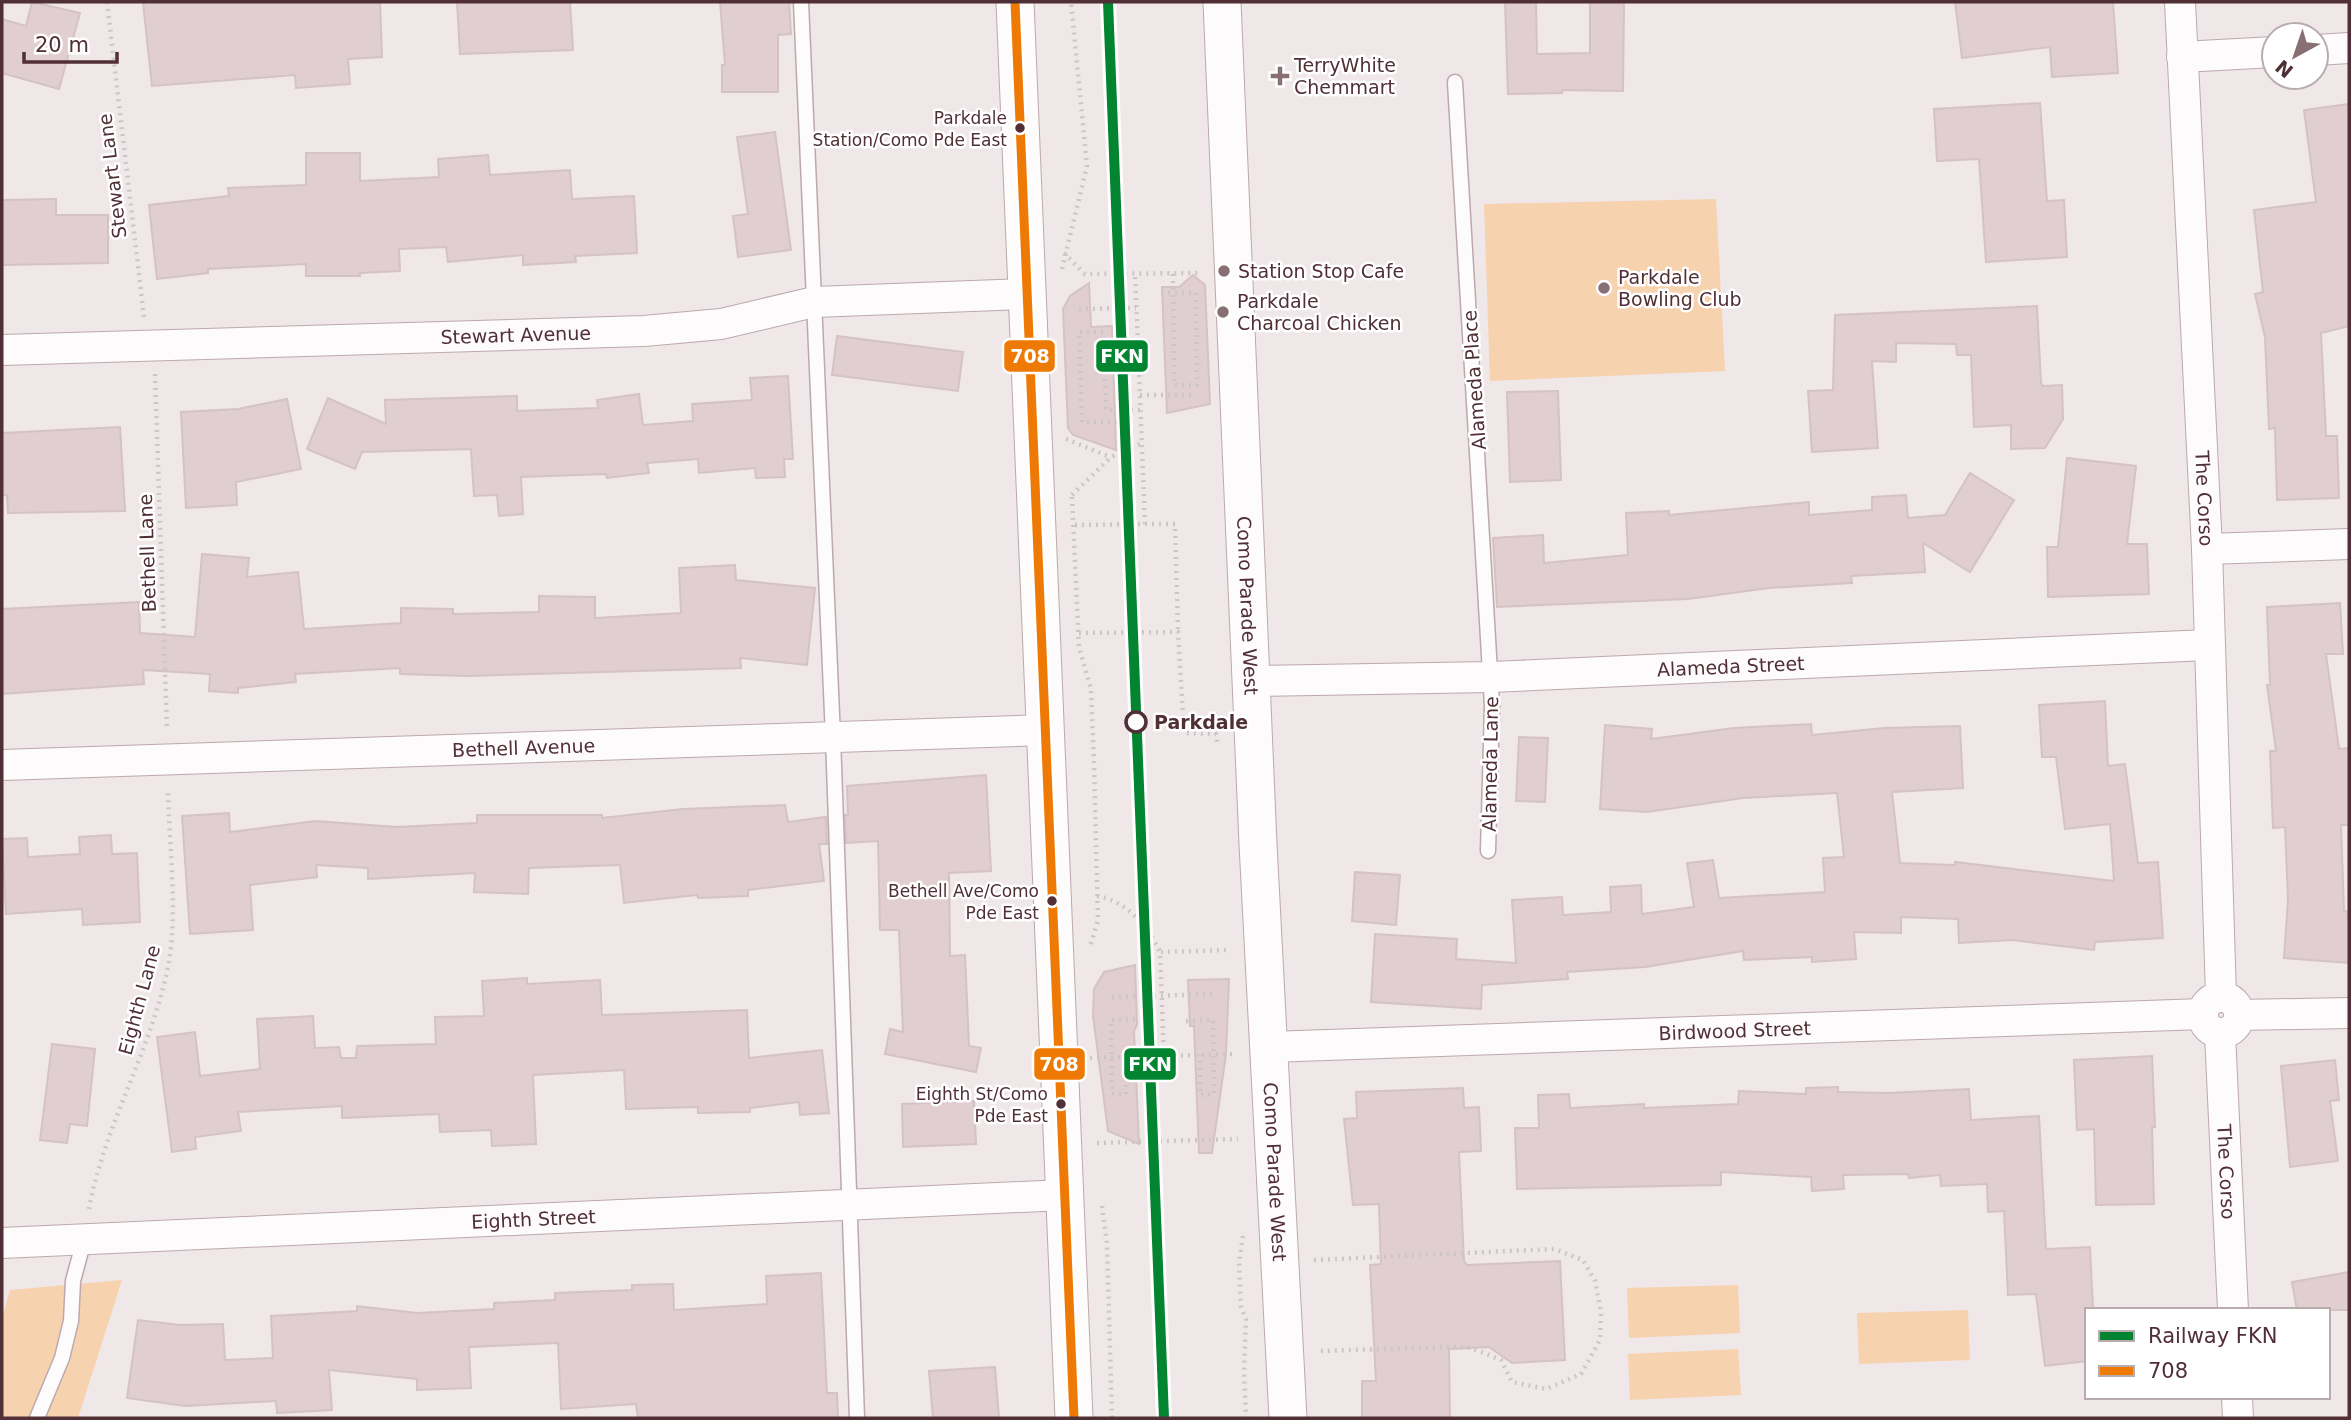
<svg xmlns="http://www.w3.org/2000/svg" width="2351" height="1420" font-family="'DejaVu Sans',sans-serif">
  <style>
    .green { fill: #f7d2af }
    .building { fill: #e0ced1; stroke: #d5c2c5; stroke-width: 2 }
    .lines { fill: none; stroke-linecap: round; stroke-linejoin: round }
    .service-casing { stroke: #bca9ad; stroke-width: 17 }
    .minor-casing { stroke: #bca9ad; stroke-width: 32 }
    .tertiary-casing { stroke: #bca9ad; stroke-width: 39 }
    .path { stroke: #cdc6c6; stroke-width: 4.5; stroke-dasharray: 2 5; stroke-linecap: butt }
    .service { stroke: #fdfbfc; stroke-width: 14 }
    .minor { stroke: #fdfbfc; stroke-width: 30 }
    .tertiary { stroke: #fdfbfc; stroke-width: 37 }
    .bus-1-casing { stroke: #fff; stroke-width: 14 }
    .bus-1 { stroke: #ee7a05; stroke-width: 9 }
    .rail-1-casing { stroke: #fff; stroke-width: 16 }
    .rail-1 { stroke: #028430; stroke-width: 10 }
    .poi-dot { fill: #886f74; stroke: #fff; stroke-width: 2.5 }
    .bus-dot { fill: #502f36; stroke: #fff; stroke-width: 2.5 }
    .stop-dot { fill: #fff; stroke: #502f36; stroke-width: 3.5 }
    .labels { text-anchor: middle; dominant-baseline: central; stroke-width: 5; stroke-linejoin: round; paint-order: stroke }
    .bus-label { font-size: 17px; fill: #502f36; stroke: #fff; text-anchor: end }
    .poi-label { font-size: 19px; fill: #502f36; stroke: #fff; text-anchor: start }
    .street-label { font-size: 19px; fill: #502f36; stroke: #fff }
    .stop-label { font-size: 19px; font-weight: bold; fill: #502f36; stroke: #fff; text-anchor: start }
    .line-badge { stroke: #fff; stroke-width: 2.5 }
    .badge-label { font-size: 19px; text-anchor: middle; font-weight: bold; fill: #fff }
  </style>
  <rect width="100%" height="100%" fill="#f0e7e8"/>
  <path class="green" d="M1716,199l9,172 -235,10 -6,-177z
    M122,1280l-44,138h-76v-100l8,-28z
    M1738,1285l2,48 -111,5 -2,-50z
    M1968,1310l2,50 -111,4 -2,-51z
    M1738,1349l3,46 -111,5 -2,-46z"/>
  <path class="building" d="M32,2l48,11 -21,76 -57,-16v-54l24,7z
    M143,2h237l2,55 -34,2 2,25 -54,4 -1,-13 -143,11z
    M457,2h113l3,48 -113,4z
    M720,2h69l2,32 -13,1v57h-56v-27h3z
    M1505,2h31l1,52 53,-1v-51h34l-1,89 -61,-1v3l-54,1z
    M1955,2h158l5,71 -66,4 -2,-30 -88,11z
    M2040,103l7,98 17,-1 3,57 -81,5 -7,-103 -42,2 -3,-52z
    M2349,104v222l-28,7 5,103h11l2,62 -62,2 -2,-72 -6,1 -4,-92 -10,-43 8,-2 -9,-82 62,-8 -12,-92z
    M775,132l16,118 -53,7 -5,-41 15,-2 -11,-77z
    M306,153h54v28l79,-4 -1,-18 50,-4 2,20 80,-5 2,29 62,-3 3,57 -62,3 1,6 -53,3v-10l-75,7 -2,-15 -47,2 1,22 -40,2v3h-54v-12l-98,5v4l-51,6 -8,-74 80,-9 -1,-8 78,-3z
    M56,199v16h52v48l-106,2v-65z
    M1193,275l12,10 5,119 -43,9 -5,-126h17z
    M1089,283l2,44 21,-1 4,124 -43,-15 -5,-7 -5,-119 7,-13z
    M2037,306l4,77 2,3 19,-1 1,34 -18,29 -34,1v-24l-37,2 -3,-72h-14l-1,-11 -60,-1v19l-24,-1 6,87 -66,4 -4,-61 25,-1 2,-75z
    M837,336l126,16 -5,39 -126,-16z
    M788,376l5,83h-9l1,18 -29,1 -1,-10 -56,5 -1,-14 -51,4 2,10 -42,5 -1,-4 -85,3 2,37 -24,2 -2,-21 -23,1 -3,-47 -109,3 -7,17 -48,-20 21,-51 58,26 -1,-24 132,-4v15l81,-3 -1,-8 42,-6 4,31 50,-4 -1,-17 60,-4 -2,-22z
    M1558,391l3,89 -51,2 -3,-90z
    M287,399l14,70 -65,13 1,23 -51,3 -5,-96 57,-3z
    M120,427l5,84 -117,2 -1,-18h-5v-62z
    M2067,458l69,8 -9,78h20l2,50 -101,3 -1,-50h11z
    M1970,473l44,27 -44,72 -47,-29 2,29 -74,4 1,7 -83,5 -81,11 -191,8 -4,-69 50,-3 1,28 84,-8 -2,-42 43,-2v4l140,-13v13l63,-5v-13l34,-2 2,23 37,-3z
    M202,554l47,4 -2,19 51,-5 6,57 97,-6v-15l52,1v5l86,-2v-16l56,1v21l86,-5 -2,-45 56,-3 1,15 79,8 -8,77 -67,-7 1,10 -275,8 -66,-2v-6l-105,6 1,8 -58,6v5l-29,-2 1,-17 -67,-4 1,14 -142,10v-85l137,-7 1,31 55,4z
    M2340,603l3,51h-17l13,95 10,-1v77h-8l3,86 4,1 1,9v42l-65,-5 4,-59 -3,-72 -12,1 -3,-77h6l-9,-66h3l-3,-78z
    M2105,701l3,65 17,-2 13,99 20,-1 5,76 -68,4 -1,8 -82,-10 -53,3 -1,-24 -57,-2v16l-47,-1 2,27 -44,3v-5l-68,3 -1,-9 -98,16 -78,5 1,7 -86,6 -1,24 -110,-7 4,-68 82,5 -1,20 60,4 -4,-63 50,-3 1,18 48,-3 -1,-25 31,-2 1,29 52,-7 -7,-44 26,-3 6,38 106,-6 -2,-34 21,-1 -7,-64 -94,5 -96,14 -47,-3 5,-84 47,4 -1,10 83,-11 77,-4 1,11 73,-7 75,-2 3,62 -71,4 8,71 55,2v-3l159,19 -4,-57 -45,5 -9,-72h-14l-3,-52z
    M1519,737l29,1 -3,64 -29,-1z
    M986,775l5,96 -42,2 1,83 15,-1 4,91 12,2 -5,24 -91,-18 5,-25 13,3 -4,-102h-19l-2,-89 -32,2 -1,-28h3l-1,-29z
    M785,805l3,17 38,-5 1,27h-8l5,37 -76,9v6l-50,2 -1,-3 -73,8 -4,-38 -91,3 -1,26 -54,-2 1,-19 -107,6v-11l-52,-3 1,12 -67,8 3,45 -63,4 -8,-118 47,-3 1,19 85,-11 82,6 80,-4v-8h125v3l81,-9z
    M111,835l1,19 25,-1 3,69 -57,3 -1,-16 -76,5 -4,-75 25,-1 1,19 52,-3 -1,-17z
    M1355,872l45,3 -4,50 -44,-4z
    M1135,965l2,60 -3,6 5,113 -31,-13 -15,-115 1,-27 10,-17z
    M527,978v6l73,-4 2,35 145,-5 2,48 73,-8 7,63 -29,2 -1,-13 -49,6v4l-52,1v-6l-72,2 -2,-39 -91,5 3,69 -44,2 -1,-16 -51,2 -1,-18 -97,4v-12l-104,6 3,19 -46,6 1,12 -24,3 -15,-115 38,-5 5,44 60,-7 -3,-50 56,-3 2,32 24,-1 2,11h15l1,-12 79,-2 -1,-27 49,-1 -2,-35z
    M1229,979l-3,75 -14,99h-13l-5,-127h-4l-2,-46z
    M52,1044l43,5 -8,77 -17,-2 -3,19 -27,-3z
    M2152,1056l3,71h-3l2,77 -58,1 -2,-76 -17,1 -3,-70z
    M2335,1060l4,40 -9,1 8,60 -48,6 -9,-101z
    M1838,1087v5l50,1 81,-4 2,31 68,-4 7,133 44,-2 3,63h-6v51l-42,5 -9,-72 -28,1 -4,-84 -16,1 -1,-28 -46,2 -1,-11 -31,3 -1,-4 -65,1 1,14 -32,2 -1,-14 -90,-5v13l-204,4 -2,-61h24l-1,-33 31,-1 1,14 74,-4v4l94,-4 1,-13 67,3v-6z
    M1463,1088l1,20 15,-1 2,44 -22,1 5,109 3,4 93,-4 5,99 -53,3 -23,-16 -40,2 1,69h-88v-37h14l-6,-116 11,-1 -2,-60 -26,1 -9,-86 13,-1 -1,-26z
    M974,1101l2,43 -73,3 -1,-43z
    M2349,1272v38h-52l-5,-28z
    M821,1273l6,120h10l1,25h-200l-2,-14 -75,5 -3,-66 -89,4 2,41 -54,2v-11l-88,-9 3,40 -55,3 -1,-12 -91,5 -58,-8 11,-78 42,5 43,-1 2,36 48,-2 -2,-42 86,-5v-5l60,7 77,-4v-6l61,-3v-7l77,-3v-5l41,-1 1,26 93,-6 -1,-28z
    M995,1367l4,51h-66l-4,-47z"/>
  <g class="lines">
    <g class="service-casing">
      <path id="service" d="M801,2l32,735 24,681
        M1455,82l37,624 -4,145
        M37,1418l25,-60 9,-37 2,-40 11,-41"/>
    </g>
    <g class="minor-casing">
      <g id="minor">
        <path id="s1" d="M2180,2l27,547 14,447"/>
        <path d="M2316,50l33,-2"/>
        <path d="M2182,57l92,-5"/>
        <path id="s2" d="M2,350l642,-19 77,-7 93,-22 213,-8"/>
        <path d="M2207,549l142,-5"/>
        <path id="s3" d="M1251,681l240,-4 717,-32"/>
        <path id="s4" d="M2,765l1044,-35"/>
        <circle cx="2221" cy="1015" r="18"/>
        <path d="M2239,1015l110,-2"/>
        <path id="s5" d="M2220,1034l13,276"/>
        <path id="s6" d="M1268,1047l935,-33"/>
        <path id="s7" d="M2,1243l1062,-48"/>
        <path d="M2237,1397l1,21"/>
      </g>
    </g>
    <g class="tertiary-casing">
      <g id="tertiary">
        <path d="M1015,2l59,1416"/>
        <path id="s8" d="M1222,2l36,842 30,574"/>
      </g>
    </g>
    <path class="path" d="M107,2l37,315
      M1064,253l21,21 116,-1
      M1062,269l25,-103 -16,-164
      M1161,293h35l1,92h-23l-1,-112
      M1079,309l57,-1
      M155,374l12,355
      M1140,395h55
      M1117,422h-35l-3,-90h24l3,78h35
      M1066,439l44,18
      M1072,495l39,-38 31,-14
      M1072,497l7,150 12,42 3,75 4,156 -8,27
      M1145,524h30l3,108
      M1075,525l70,-1 -10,-251
      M1079,633l99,-1 6,101 32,1 1,8
      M1215,712l1,22
      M1097,896c30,5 50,30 63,56
      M1112,997l104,-3
      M1186,1021l27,-1 1,74 -14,1v-40
      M1164,1056l-4,-104 68,-2
      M1126,1057v37h-14l-1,-74 27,-1
      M1090,1058l143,-4
      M1097,1143l141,-4
      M1102,1206l5,38 5,174
      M89,1209c15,-85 68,-169 81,-254 7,-51 -1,-113 -2,-165
      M1243,1236l-4,27 2,44 5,12 -2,52 2,47
      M1314,1260l240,-11 29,11 12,21 6,31 -1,28 -19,34 -35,15 -34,-7 -11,-22 -29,-12 -21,-1 -133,4"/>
    <use href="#service" class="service"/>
    <use href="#minor" class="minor"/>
    <use href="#tertiary" class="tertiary"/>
    <g class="bus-1-casing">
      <path id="bus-1" d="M1015,2l59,1416"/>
    </g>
    <use href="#bus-1" class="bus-1"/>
    <g class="rail-1-casing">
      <path id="rail-1" d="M1108,2l56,1416"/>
    </g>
    <use href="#rail-1" class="rail-1"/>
  </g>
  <g class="poi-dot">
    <path d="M1276.5 65.5h7v7h7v7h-7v7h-7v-7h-7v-7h7z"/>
    <circle cx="1224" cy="271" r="7"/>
    <circle cx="1604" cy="288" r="7"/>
    <circle cx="1223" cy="312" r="7"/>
  </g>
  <g class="bus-dot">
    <circle cx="1020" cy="128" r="6"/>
    <circle cx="1052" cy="901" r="6"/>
    <circle cx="1061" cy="1104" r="6"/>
  </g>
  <circle class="stop-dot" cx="1136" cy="722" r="10"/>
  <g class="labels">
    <g class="bus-label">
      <text x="1007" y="118">Parkdale<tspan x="1007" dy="22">Station/Como Pde East</tspan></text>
      <text x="1039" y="891">Bethell Ave/Como<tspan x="1039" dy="22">Pde East</tspan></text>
      <text x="1048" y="1094">Eighth St/Como<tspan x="1048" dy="22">Pde East</tspan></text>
    </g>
    <g class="poi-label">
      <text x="1294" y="65">TerryWhite<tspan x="1294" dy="22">Chemmart</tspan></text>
      <text x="1238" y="271">Station Stop Cafe</text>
      <text x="1618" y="277">Parkdale<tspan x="1618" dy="22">Bowling Club</tspan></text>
      <text x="1237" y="301">Parkdale<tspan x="1237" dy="22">Charcoal Chicken</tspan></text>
    </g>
    <g class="street-label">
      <text transform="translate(112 176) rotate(-97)">Stewart Lane</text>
      <text stroke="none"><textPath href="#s2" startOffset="514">Stewart Avenue</textPath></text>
      <text transform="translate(1474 380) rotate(-94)">Alameda Place</text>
      <text stroke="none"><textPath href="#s1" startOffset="497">The Corso</textPath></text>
      <text transform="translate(147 553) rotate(-92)">Bethell Lane</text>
      <text stroke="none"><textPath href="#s8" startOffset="604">Como Parade West</textPath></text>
      <text stroke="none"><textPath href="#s3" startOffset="480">Alameda Street</textPath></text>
      <text stroke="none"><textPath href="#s4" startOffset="522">Bethell Avenue</textPath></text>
      <text transform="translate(1490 764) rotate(-89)">Alameda Lane</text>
      <text transform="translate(139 1000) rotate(-75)">Eighth Lane</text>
      <text stroke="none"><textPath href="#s6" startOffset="467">Birdwood Street</textPath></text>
      <text stroke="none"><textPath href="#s8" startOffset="1171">Como Parade West</textPath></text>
      <text stroke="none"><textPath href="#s5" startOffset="138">The Corso</textPath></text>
      <text stroke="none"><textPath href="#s7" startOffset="532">Eighth Street</textPath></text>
    </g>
    <g class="stop-label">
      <text x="1154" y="722">Parkdale</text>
    </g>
  </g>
  <g class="line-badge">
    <rect x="1003" y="339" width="53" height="34" rx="7" fill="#ee7a05"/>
    <rect x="1095" y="339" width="54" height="34" rx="7" fill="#028430"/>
    <rect x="1033" y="1047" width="53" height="34" rx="7" fill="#ee7a05"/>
    <rect x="1123" y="1047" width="54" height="34" rx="7" fill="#028430"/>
  </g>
  <g class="badge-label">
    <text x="1030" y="363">708</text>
    <text x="1122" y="363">FKN</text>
    <text x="1059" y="1071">708</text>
    <text x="1150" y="1071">FKN</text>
  </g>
  <rect width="2351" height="1420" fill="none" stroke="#502f36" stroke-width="7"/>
  <rect x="2085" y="1308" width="245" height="91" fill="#ffffff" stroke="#b9acaf" stroke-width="2"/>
  <rect x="2099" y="1331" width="35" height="10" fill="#028430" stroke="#b9acaf" stroke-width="2"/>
  <text x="2148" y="1343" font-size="21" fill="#502f36">Railway FKN</text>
  <rect x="2099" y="1366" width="35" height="10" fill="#ee7a05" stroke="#b9acaf" stroke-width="2"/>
  <text x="2148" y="1378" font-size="21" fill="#502f36">708</text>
  <g transform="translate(2295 56) rotate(220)"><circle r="33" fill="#ffffff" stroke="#b9acaf" stroke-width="2"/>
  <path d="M0-5L12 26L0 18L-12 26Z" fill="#886f74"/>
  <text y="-10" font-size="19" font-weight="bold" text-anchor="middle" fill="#502f36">N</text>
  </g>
  <path d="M24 52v10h93v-10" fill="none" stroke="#502f36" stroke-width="3.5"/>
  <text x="35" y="52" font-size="21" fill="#502f36" stroke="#ffffff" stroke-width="5" paint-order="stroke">20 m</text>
</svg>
